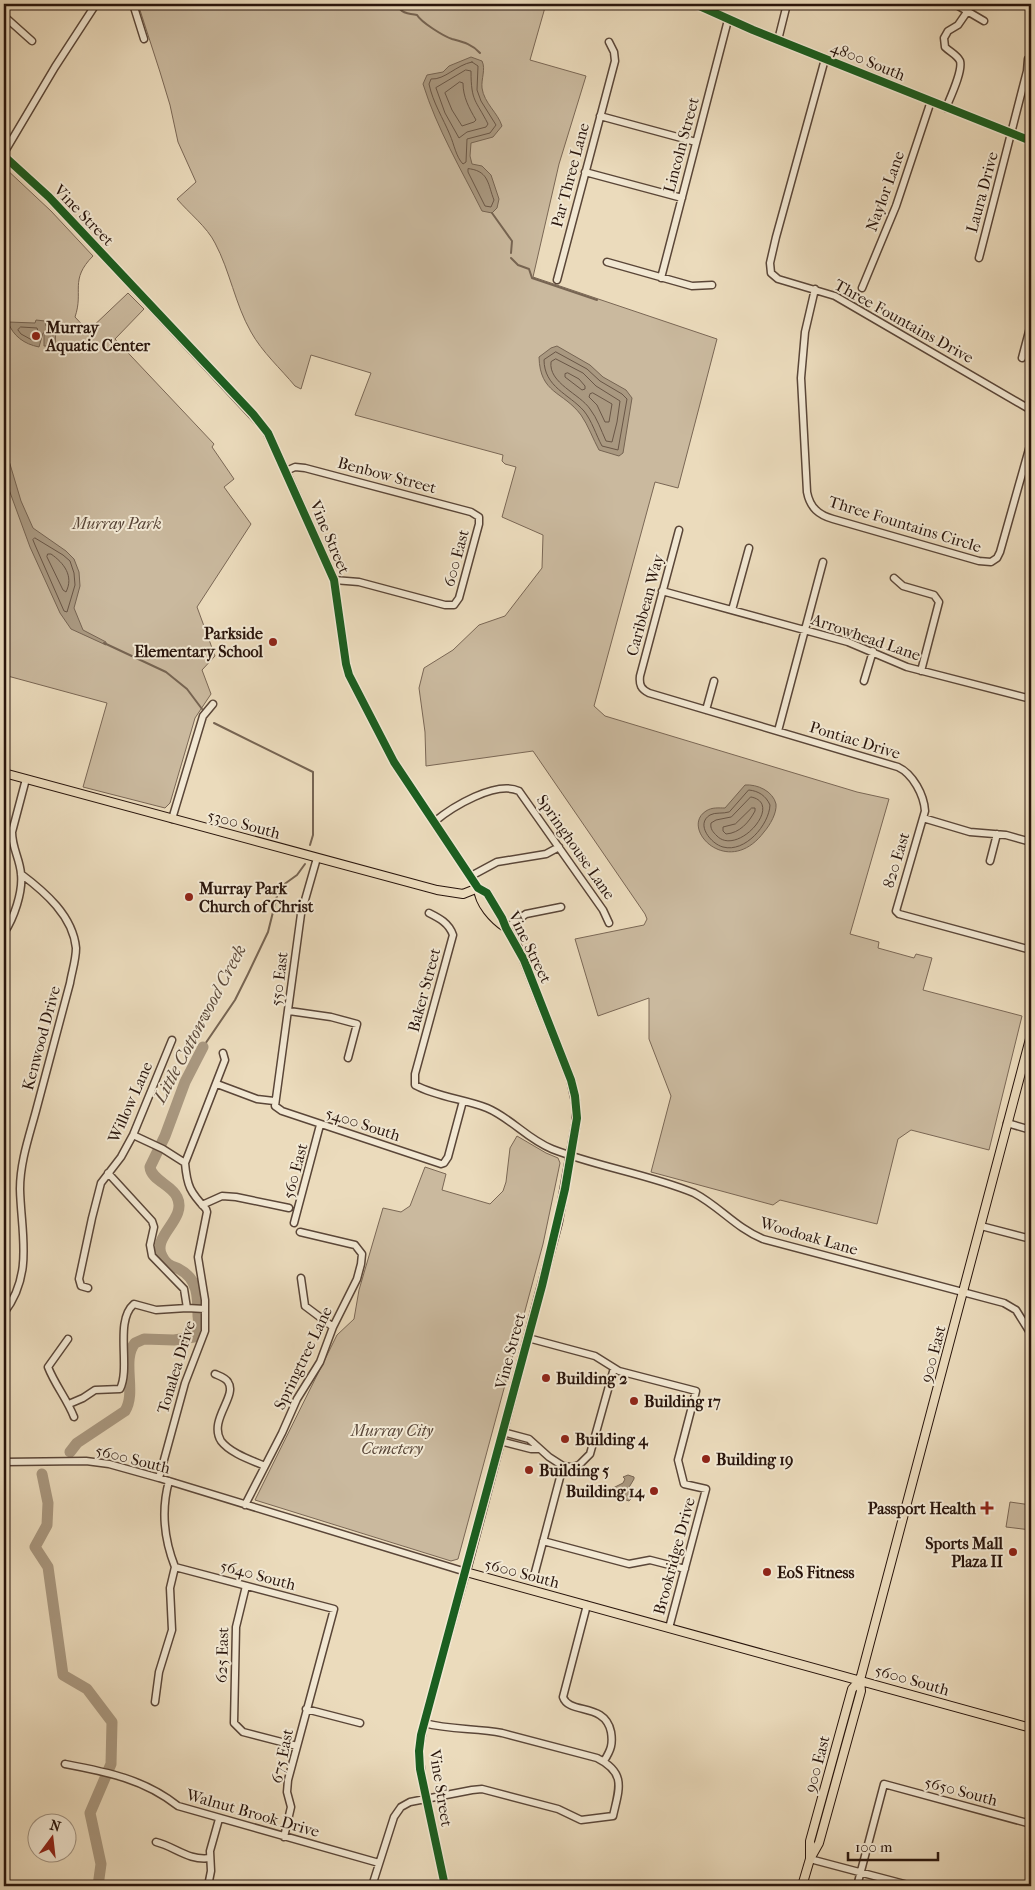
<svg xmlns="http://www.w3.org/2000/svg" width="1035" height="1890" font-family="'IM FELL French Canon',serif">
  <style>
    .green { fill: #cab99e; stroke: #7a6755 }
    .water { fill: #a99880; stroke: #766452 }
    .lines { fill: none; stroke-linecap: round; stroke-linejoin: round }
    .shore { stroke: #695646; stroke-width: 1 }
    .stream { stroke: #766452; stroke-width: 2 }
    .river { stroke: #a99880; stroke-width: 11 }
    .minor-casing { stroke: #5a4638; stroke-width: 9 }
    .major-casing { stroke: #29150c; stroke-width: 10 }
    .minor { stroke: #f2e8d3; stroke-width: 6 }
    .major { stroke: #ebdbbc; stroke-width: 8 }
    .cycleway-casing { stroke: #f2e8d3; stroke-width: 11 }
    .cycleway { stroke: #1b5e20; stroke-width: 8 }
    .poi-dot { fill: #8f2418; stroke: #f2e8d3; stroke-width: 2 }
    .labels { text-anchor: middle; dominant-baseline: central; stroke-width: 4; stroke-linejoin: round; paint-order: stroke }
    .street-label { font-size: 16px; fill: #29150c; stroke: #f2e8d3 }
    .poi-label { font-size: 16px; font-weight: bold; fill: #29150c; stroke: #f2e8d3; text-anchor: start }
    .park-label { font-size: 16px; font-style: italic; fill: #594638; stroke: #f2e8d3 }
    .water-label { font-size: 18px; font-style: italic; fill: #5c493a; stroke: #f2e8d3 }
  </style>
  <rect width="100%" height="100%" fill="#ebdbbc"/>
  <filter id="stains"><feTurbulence type="fractalNoise" baseFrequency=".004" numOctaves="4"/><feColorMatrix values="0 0 0 0 .2 0 0 0 0 .09 0 0 0 0 .02 0 0 0 .5 -.17"/></filter>
  <radialGradient id="worn" r=".72"><stop offset=".6" stop-color="#630" stop-opacity="0"/><stop offset="1" stop-color="#630" stop-opacity=".3"/></radialGradient>
  <path class="green" d="M138,4h408l-16,56 56,16 -27,88 -26,113 184,62 -39,149 -23,-6 -61,224 11,10 252,76 32,7 -39,135 29,8 -1,6 36,10 2,-4 16,4 -9,32 99,26 -33,134 -78,-20 -13,9 -21,85 -97,-24 -7,5 -122,-33 20,-76 -22,-57v-41l-51,18 -23,-77 69,-14 3,-6 -2,-5 -112,-163 -107,15 -1,-34 -6,-44 5,-20 29,-18 26,-25 26,-9 37,-48 1,-33 -41,-18 14,-50 -11,-3 -3,-3 1,-6 -148,-40 16,-42 -60,-18 -10,34 -6,-3c-14,-17 -33,-34 -44,-54 -16,-28 -21,-61 -36,-89 -8,-16 -26,-30 -38,-44l19,-17 -18,-40 -8,-37 -10,-33z
    M4,167l47,44 42,45c-24,24 -9,35 -18,61l13,14 40,-38 16,16 -29,30 99,105 -2,3 22,32 -10,8 27,37 -54,83 18,49 -13,14 9,24 -16,24 -25,85 -5,5 -82,-21 24,-84 -103,-28z
    M517,1136l29,17 12,5 2,5 -17,81 -85,315 -7,2 -196,-61 82,-165 17,-16 5,-29 24,-82 18,4 9,-6 15,-39 21,7 -4,16 48,14 13,-13 3,-9 4,-34z
    M1010,1502l21,3v25l-25,-3z"/>
  <path class="water" d="M471,57l11,4c4,8 -1,18 0,27 2,15 16,25 20,38l-9,11 -22,6 -1,13 2,8 10,2 9,9 8,24 -2,9 -5,5 -10,-2c-21,-42 -45,-82 -59,-127l4,-9 16,-3 6,-6z
    M36,320l9,1 1,5 10,1 -1,19h-11v-13h-1l-4,14c-15,-3 -26,-11 -31,-25l27,1z
    M557,346l33,19 13,12 23,13 6,8 -9,55 -4,3 -20,-6c-6,-11 -11,-25 -18,-35 -18,-24 -41,-21 -42,-58l12,-9z
    M4,444l17,57 12,27 33,23 8,8 5,13 1,14 -6,22 9,22 23,12v3l-35,-16 -11,-16 -30,-66 -26,-71z
    M745,785c12,-1 28,6 31,19 1,9 -6,21 -12,28 -36,48 -85,-4 -58,-21 6,-4 13,-3 19,-3z
    M628,1475l6,2v2l-6,10 3,10 -2,2 -16,-6 -2,-4 2,-3 10,-5 2,-4 -2,-2z"/>
  <g class="lines">
    <path class="shore" d="M472,62l6,4 -1,24 4,11 15,24 -6,8 -23,6 -1,23 -3,2c-7,-7 -9,-20 -13,-29 -7,-17 -17,-32 -21,-51l2,-5c14,1 25,-14 41,-17z
      M466,70l5,1c0,31 5,29 17,53l-2,3 -19,5 -8,6 -14,-25 -9,-25z
      M460,82l3,1c0,14 6,25 13,37l-2,2 -12,4 -10,-16 -7,-17z
      M471,169c18,3 17,16 23,31l-3,7 -6,-1 -17,-34v-3z
      M21,327l16,1 1,3 -3,8 -3,1 -11,-6 -3,-4z
      M556,352l31,17 13,12 22,13 5,5 -9,51 -16,-4c-6,-11 -10,-25 -18,-35 -15,-17 -40,-24 -40,-51z
      M556,359l27,14 13,13 24,15 -3,21 -5,20 -6,-1c-5,-11 -9,-23 -16,-32 -10,-15 -42,-26 -39,-47z
      M568,373l11,6 6,7v3l-3,1 -17,-13v-3z
      M593,393l19,11 -3,18h-4l-8,-17 -8,-8 1,-3z
      M35,538l28,17 7,6 4,12 1,12 -8,27 -3,-1 -29,-66 -2,-5z
      M48,554h3c13,9 23,22 15,38l-3,-2 -16,-33z
      M749,790c10,1 17,6 21,15 -1,20 -25,48 -47,42 -12,-3 -28,-23 -13,-32 5,-3 13,-1 19,-3z
      M751,797c34,6 -13,60 -34,39 -4,-4 -7,-7 -6,-13l5,-3 15,-3z
      M752,808h3v3c-6,11 -15,22 -29,23l-3,-3v-4l12,-3z"/>
    <path class="stream" d="M400,4v5c5,6 10,4 17,6 4,7 26,21 35,24 11,3 20,5 28,14
      M492,213l20,28 -1,12
      M511,258l7,7 11,4 3,9 65,22
      M104,643l62,29 21,17 15,20
      M214,723l99,49v63l-3,10
      M203,1047l32,-47 13,-26 20,-42 11,-44 18,-13 8,-11"/>
    <path class="river" d="M70,1452l7,-9 48,-32c12,-19 -4,-51 10,-68l9,-4 30,1 20,-3c6,-6 5,-13 4,-21 0,-19 0,-37 -19,-47 -7,-3 -13,-4 -17,-13 -11,-20 26,-37 15,-59 -5,-12 -26,-17 -27,-30l15,-31 20,-54 18,-35
      M42,1474l6,29 -1,22 -12,22 13,20 15,108 24,14 25,33 -1,42 -21,49 11,51 -3,22"/>
    <g class="minor-casing">
      <path id="minor" d="M133,4l11,35
        M695,4l58,26 278,111
        M955,4l29,17
        M4,16l28,25
        M778,40l9,-36
        M825,59l-49,178 -6,26 1,10 7,6 57,17 196,114
        M946,108c4,-10 17,-37 14,-47 -3,-6 -10,-9 -15,-14l-1,-9 4,-7 10,-6 9,-13
        M600,116l96,26
        M4,153l51,-86 41,-63
        M4,156l45,41 216,232 21,42 48,109 12,84 3,11 45,87 84,126
        M585,172l97,26
        M979,258l48,-187 1,-12
        M607,262l85,24 20,-1
        M661,278l67,-258
        M557,280l58,-219 -1,-9 -5,-10
        M862,288l34,-82 35,-105
        M815,289l-10,43 -4,46 6,114c3,16 12,23 26,27l146,42 12,1 6,-4 3,-6 31,-110
        M1022,358l9,-34
        M286,471l9,-4 10,1 166,44 8,5v7l-20,74 -5,7h-9l-86,-23 -25,-2
        M679,530l-39,146c-1,9 1,13 9,17l249,74c15,7 26,28 27,44l-29,100 3,3 132,36
        M894,578l9,8 31,9 5,7 -18,69
        M662,591l186,51 59,25 124,32
        M732,610l17,-62
        M864,681l9,-30
        M706,710l8,-29
        M778,731l45,-169
        M923,818l47,14 36,3 25,7
        M172,819l31,-103 10,-12
        M434,822c18,-15 62,-42 85,-31l84,119 6,13
        M317,858l-16,56 -26,192 7,5 159,53 3,-1 4,-6 15,-56
        M990,861l7,-27
        M471,876l26,-14 49,-8 13,-7
        M429,913c10,5 20,10 24,22l-38,139v11c22,12 49,14 72,23 24,10 40,31 65,41 46,18 96,25 142,44 25,13 42,35 69,46l241,64 12,7 15,24
        M506,928l20,-14 35,-7
        M4,933c10,-15 19,-41 17,-59 -1,-15 -9,-26 -9,-42l14,-53
        M289,1011l42,6 26,7 -9,34
        M217,1084l40,15 17,2
        M1007,1123l24,7
        M133,1135l30,14 22,14
        M202,1205l20,-9 14,1 53,11
        M294,1223l26,-98
        M981,1226l50,13
        M301,1278l4,28 28,21
        M88,1288l-7,-2 -2,-7 13,-61 9,-35 20,-26 12,-22 39,-95
        M187,1308l18,1
        M4,1313c30,-39 17,-80 16,-124 0,-28 10,-55 17,-82 11,-41 22,-83 33,-124 2,-12 6,-23 6,-35 -3,-32 -31,-56 -55,-74
        M528,1338l67,18 24,15 77,20 -18,69 6,24 22,5 -37,139
        M68,1339l-20,28c7,18 19,32 26,50
        M215,1374c5,2 11,4 13,8 10,14 -20,38 -7,59 9,12 30,19 44,25
        M69,1404l14,-6 12,-8 25,-1c11,-22 -6,-68 14,-85l22,6 31,-2 -3,-19 -32,-33 -2,-11 4,-18 -2,-6 -44,-48
        M503,1432l26,7 20,18 14,9 8,1 8,-2 11,-11 24,-86
        M500,1441l31,8h8
        M4,1462l82,-1 23,3 50,14 307,94 -42,151 -5,28 3,27 23,108
        M159,1478l26,-95 20,-52v-31l-7,-43 9,-45 -1,-3c-16,-17 -19,-23 -21,-46l40,-103 -2,-7
        M169,1481c-8,29 -5,58 6,86
        M245,1505l37,-72 15,-34 23,-37 13,-35 24,-48 4,-15 1,-10 -7,-9 -55,-13
        M543,1541l86,23 21,-4 35,9
        M175,1567l159,42 -46,171 -1,12 4,15 -7,30
        M534,1576l29,-110
        M246,1586l-10,41 -2,96 9,9 54,14
        M587,1605l-24,92c6,18 42,5 48,35 2,12 0,18 -7,29
        M155,1702l4,-30 13,-42 -2,-42 5,-21
        M306,1709l54,14
        M65,1764c42,8 79,15 113,42l201,57
        M156,1842c20,5 32,19 54,16
        M810,1859l102,27
        M208,1886l3,-15 -1,-20 9,-32
        M372,1886l22,-69 7,-10 9,-5 62,-12 10,-1 76,20 23,11 32,-4c6,-27 14,-43 -16,-58l-95,-25c-26,-5 -52,-3 -78,-10
        M857,1886l27,-102 147,40"/>
    </g>
    <g class="major-casing">
      <path id="major" d="M4,773l433,117 26,4 15,-6
        M478,888l9,5 34,60 50,127 5,24v20l-18,99 -92,349 565,156
        M478,888c1,16 15,31 28,40
        M810,1859l9,-16 42,-152 -1,-11 171,-645
        M802,1886l8,-27v-18l42,-152 8,-9"/>
    </g>
    <use href="#minor" class="minor"/>
    <use href="#major" class="major"/>
    <g class="cycleway-casing">
      <path id="cycleway" d="M695,4l58,26 278,111
        M4,156l45,41 204,217 15,19 66,147 12,84 3,11 45,87 84,126 9,5 15,25 4,10 18,32 47,120 4,16 2,22 -12,71 -23,97 -121,449 -2,16 1,18 25,117"/>
    </g>
    <use href="#cycleway" class="cycleway"/>
  </g>
  <g class="poi-dot">
    <circle cx="36" cy="336" r="5"/>
    <circle cx="273" cy="642" r="5"/>
    <circle cx="189" cy="897" r="5"/>
    <circle cx="546" cy="1378" r="5"/>
    <circle cx="634" cy="1401" r="5"/>
    <circle cx="565" cy="1439" r="5"/>
    <circle cx="706" cy="1459" r="5"/>
    <circle cx="529" cy="1470" r="5"/>
    <circle cx="654" cy="1491" r="5"/>
    <path d="M984.5 1500.5h5v5h5v5h-5v5h-5v-5h-5v-5h5z"/>
    <circle cx="1013" cy="1552" r="5"/>
    <circle cx="767" cy="1572" r="5"/>
  </g>
  <g class="labels">
    <g class="street-label">
      <text transform="translate(868 61) rotate(22)">4800 South</text>
      <text transform="translate(681 145) rotate(-75)">Lincoln Street</text>
      <text transform="translate(570 175) rotate(-75)">Par Three Lane</text>
      <text transform="translate(885 191) rotate(-70)">Naylor Lane</text>
      <text transform="translate(982 192) rotate(-75)">Laura Drive</text>
      <text transform="translate(84 215) rotate(46)">Vine Street</text>
      <text transform="translate(904 321) rotate(29)">Three Fountains Drive</text>
      <text transform="translate(387 475) rotate(15)">Benbow Street</text>
      <text transform="translate(905 524) rotate(17)">Three Fountains Circle</text>
      <text transform="translate(330 537) rotate(67)">Vine Street</text>
      <text transform="translate(456 558) rotate(-75)">600 East</text>
      <text transform="translate(645 605) rotate(-75)">Caribbean Way</text>
      <text transform="translate(866 637) rotate(19)">Arrowhead Lane</text>
      <text transform="translate(855 740) rotate(17)">Pontiac Drive</text>
      <text transform="translate(244 824) rotate(15)">5300 South</text>
      <text transform="translate(576 847) rotate(55)">Springhouse Lane</text>
      <text transform="translate(896 860) rotate(-73)">820 East</text>
      <text transform="translate(530 947) rotate(64)">Vine Street</text>
      <text transform="translate(279 979) rotate(-83)">550 East</text>
      <text transform="translate(424 990) rotate(-75)">Baker Street</text>
      <text transform="translate(41 1038) rotate(-75)">Kenwood Drive</text>
      <text transform="translate(130 1102) rotate(-66)">Willow Lane</text>
      <text transform="translate(363 1124) rotate(18)">5400 South</text>
      <text transform="translate(295 1171) rotate(-75)">560 East</text>
      <text transform="translate(809 1236) rotate(16)">Woodoak Lane</text>
      <text transform="translate(510 1351) rotate(-75)">Vine Street</text>
      <text transform="translate(933 1354) rotate(-75)">900 East</text>
      <text transform="translate(303 1358) rotate(-64)">Springtree Lane</text>
      <text transform="translate(176 1367) rotate(-73)">Tonalea Drive</text>
      <text transform="translate(133 1459) rotate(14)">5600 South</text>
      <text transform="translate(674 1556) rotate(-75)">Brookridge Drive</text>
      <text transform="translate(522 1573) rotate(15)">5600 South</text>
      <text transform="translate(258 1575) rotate(15)">5640 South</text>
      <text transform="translate(222 1655) rotate(-88)">625 East</text>
      <text transform="translate(912 1680) rotate(16)">5600 South</text>
      <text transform="translate(282 1756) rotate(-78)">675 East</text>
      <text transform="translate(817 1764) rotate(-75)">900 East</text>
      <text transform="translate(441 1788) rotate(81)">Vine Street</text>
      <text transform="translate(961 1791) rotate(15)">5650 South</text>
      <text transform="translate(253 1813) rotate(16)">Walnut Brook Drive</text>
    </g>
    <g class="poi-label">
      <text x="46" y="327">Murray<tspan x="46" dy="18">Aquatic Center</tspan></text>
      <text x="263" y="633" text-anchor="end">Parkside<tspan x="263" dy="18">Elementary School</tspan></text>
      <text x="199" y="888">Murray Park<tspan x="199" dy="18">Church of Christ</tspan></text>
      <text x="556" y="1378">Building 2</text>
      <text x="644" y="1401">Building 17</text>
      <text x="575" y="1439">Building 4</text>
      <text x="716" y="1459">Building 19</text>
      <text x="539" y="1470">Building 5</text>
      <text x="644" y="1491" text-anchor="end">Building 14</text>
      <text x="976" y="1508" text-anchor="end">Passport Health</text>
      <text x="1003" y="1543" text-anchor="end">Sports Mall<tspan x="1003" dy="18">Plaza II</tspan></text>
      <text x="777" y="1572">EoS Fitness</text>
    </g>
    <g class="park-label">
      <text x="117" y="523">Murray Park</text>
      <text x="392" y="1430">Murray City<tspan x="392" dy="18">Cemetery</tspan></text>
    </g>
    <g class="water-label">
      <text transform="translate(200 1024) rotate(-62)">Little Cottonwood Creek</text>
    </g>
  </g>
  <rect width="1035" height="1890" fill="none" stroke="#ebdbbc" stroke-width="20"/>
  <rect x="5" y="5" width="1025" height="1880" fill="none" stroke="#29150c" stroke-width="2.5"/>
  <rect x="10" y="10" width="1015" height="1870" fill="none" stroke="#29150c"/>
  <g transform="translate(52 1838) rotate(15)"><circle r="24" fill="#f2e8d3" stroke="#a29483"/>
  <path d="M0-4L9 19L0 12L-9 19Z" fill="#8f2418"/>
  <text y="-8" font-size="14" font-weight="bold" text-anchor="middle" fill="#29150c">N</text>
  </g>
  <path d="M848 1852v8h90v-8" fill="none" stroke="#29150c" stroke-width="2.5"/>
  <text x="855" y="1852" font-size="15" fill="#29150c" stroke="#f2e8d3" stroke-width="4" paint-order="stroke">100 m</text>
  <rect width="100%" height="100%" filter="url(#stains)"/>
  <rect width="100%" height="100%" fill="url(#worn)"/>
</svg>
